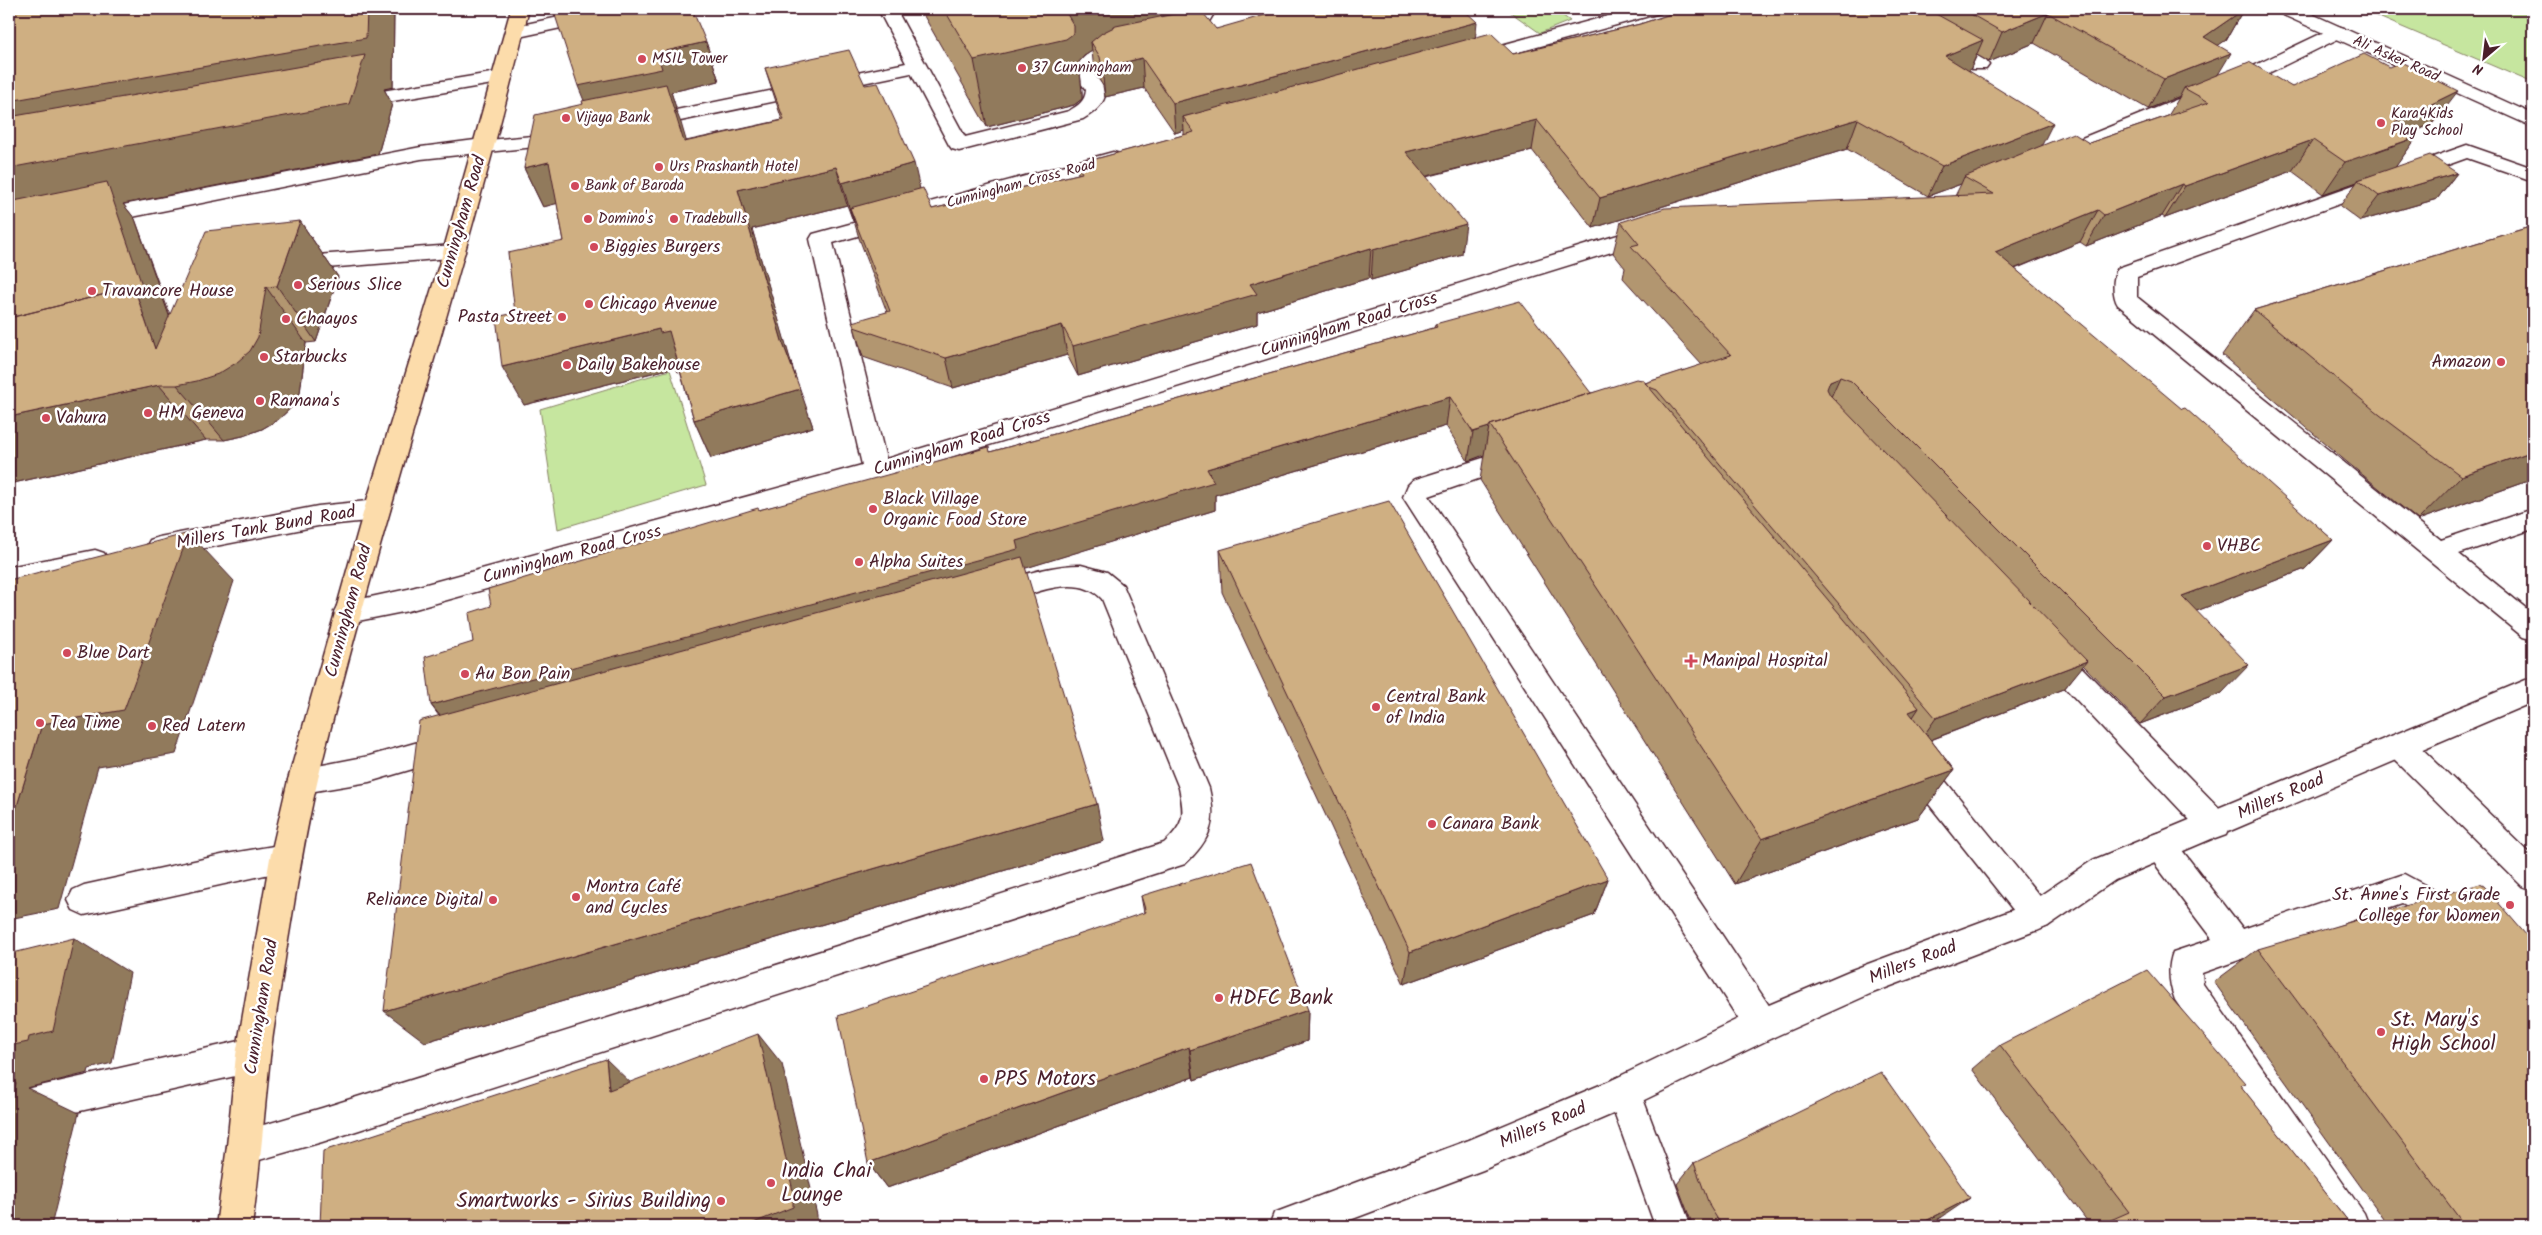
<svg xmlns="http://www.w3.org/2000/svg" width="2542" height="1235" font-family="Kalam,sans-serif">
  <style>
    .green { fill: #c6e69f; stroke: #888265 }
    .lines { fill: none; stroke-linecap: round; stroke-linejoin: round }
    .lane-casing { stroke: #4a1f2b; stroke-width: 3 }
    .street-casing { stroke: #4a1f2b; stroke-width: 3 }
    .secondary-casing { stroke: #4a1f2b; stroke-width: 3 }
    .primary-casing { stroke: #4a1f2b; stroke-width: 3 }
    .lane { fill: #fff; fill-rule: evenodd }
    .street { fill: #fff; fill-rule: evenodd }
    .secondary { fill: #fff; fill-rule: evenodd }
    .primary { fill: #fcdcab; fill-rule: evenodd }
    .wall { fill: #b29670; stroke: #4a1f2b; fill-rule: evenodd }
    .shaded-wall { fill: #917a5b; stroke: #4a1f2b }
    .building { fill: #cfaf82; stroke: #4a1f2b }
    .poi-dot { fill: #d1495b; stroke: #fff; stroke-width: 2 }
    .labels { text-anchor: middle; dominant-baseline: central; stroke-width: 5; stroke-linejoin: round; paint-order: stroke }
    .far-poi-label { font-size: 15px; fill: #4a1f2b; stroke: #fff; text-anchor: start }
    .far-street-label { font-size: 15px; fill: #4a1f2b; stroke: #fff }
    .street-label { font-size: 18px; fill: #4a1f2b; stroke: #fff }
    .poi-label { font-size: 18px; fill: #4a1f2b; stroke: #fff; text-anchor: start }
    .near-poi-label { font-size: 21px; fill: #4a1f2b; stroke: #fff; text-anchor: start }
  </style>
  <rect width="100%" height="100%" fill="#fff"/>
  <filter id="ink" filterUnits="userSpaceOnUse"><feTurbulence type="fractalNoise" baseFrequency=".02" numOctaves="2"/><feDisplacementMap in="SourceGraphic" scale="10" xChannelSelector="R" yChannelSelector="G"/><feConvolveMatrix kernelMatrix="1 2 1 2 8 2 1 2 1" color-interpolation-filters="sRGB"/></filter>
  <g filter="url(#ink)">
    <path class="green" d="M1506,9h48l16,12 -30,12z
      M2360,9h173v74z
      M670,370l36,115 -148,44 -18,-120z"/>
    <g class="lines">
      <g class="lane-casing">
        <path id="lane" d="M597,9h34l-2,4 -7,2 -108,23 -7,-2 -2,-4 2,-4z
          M878,9h18l69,128 104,-26c9,-6 16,-9 17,-21l-14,-19c12,-19 40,-36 64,-30l3,4c-9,13 -35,7 -47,26l14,19c-1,14 -11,22 -23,29l-124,32 -7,-2 -3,-4 -38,-72 -269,56 -7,-2 -3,-4 3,-4 7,-2 264,-54z
          M1192,9h18l3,6 -9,15 -29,9 -7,-2 -2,-4c7,-11 20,-5 29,-18z
          M503,71l7,2 3,4 -3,4 -158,27 -7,-2 -3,-4 3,-4 7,-2z
          M566,133l7,2 3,4 -3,4 -152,16 -329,66 -8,-2 -3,-5 3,-5 8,-2 329,-64 62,-8 6,1z
          M2467,145l66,23v13l-66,-23 -330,119v20l304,243 92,-31v20l-74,25 74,60v26l-10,-3 -405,-332c-6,-9 -6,-28 0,-37z
          M454,245l8,2 3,5 -3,5 -173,14 -8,-2 -3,-5 3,-5 8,-2z
          M1518,447l9,3 4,6 -4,6 -98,34 345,517 5,12 -5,12 -12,4 -12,-4 -347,-540 5,-12 5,-5z
          M1081,565l26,7 16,13 86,203c8,35 2,51 -24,76l-863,278 -77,22 -12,-6 -6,-12 6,-12 89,-26 842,-265c21,-19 21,-28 15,-55l-77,-189c-26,-29 -76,-2 -107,7l-10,-3 -4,-8 4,-8c31,-10 63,-22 96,-22z
          M450,733l10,4 5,9 -5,9 -91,27 -66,11 -11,-4 -4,-9 4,-9 77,-15z
          M2400,733l10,4 123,119v34l-11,-4 -132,-131 -5,-9 5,-9z
          M1914,751l10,4 124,151 5,10 -5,10 -11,5 -11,-5 -122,-153 -5,-9 5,-9z
          M2160,832l11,4 72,93 161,-55 65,35 5,10 -5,10 -11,5 -56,-31 -200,70 1,11 161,229 5,13h-39l-155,-226c-6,-16 -8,-32 -2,-48l39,-13 -63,-83 -4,-10 4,-10z
          M286,844l11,4 5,10 -5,10 -213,47 -11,-5 -5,-10 5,-10 11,-5 142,-31z
          M253,1038l12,5 5,12 -5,12 -12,5 -244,55v-34z"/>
      </g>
      <g class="street-casing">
        <path id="street" d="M1633,9h29l-2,4 -181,50h-14l-3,-4 3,-4z
          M1874,9h22l90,52 3,4 -3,4h-14l-96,-56z
          M2337,26l7,2 2,4 -2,4 -110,54 -175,71 -7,2 -7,-2 -3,-4 3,-4 175,-71z
          M1113,152l7,2 3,4 -3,4 -287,81 53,216 758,-232 8,-2 8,2 3,5 -3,5 -784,243 -468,131 -60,12 -10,-3 -4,-8 4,-8 70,-15 454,-124 -52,-226 3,-5z
          M2048,640l10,3 168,172 4,10 -4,10 -11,4 -11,-4 -166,-176 -4,-8 4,-8z
          M1624,1075l12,5 55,146h-36l-48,-134 5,-12z"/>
      </g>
      <g class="secondary-casing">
        <path id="secondary" d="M2277,9h24l232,105v13l-254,-114z
          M377,500l9,3 4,7 -4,7 -9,3 -59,6 -159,31 -9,-3 -4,-7 4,-7 9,-3 159,-31z
          M95,550l9,3 4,7 -4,7 -95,20v-20z
          M2533,677v25l-418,178 -67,46 -178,68 -96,43 -138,67 -153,66 -149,56h-65l5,-13 195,-73 143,-60 138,-67 99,-42 177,-66 67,-45z"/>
      </g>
      <g class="primary-casing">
        <path id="primary" d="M511,9h18c-62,259 -148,511 -211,770 -14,57 -22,115 -32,173 -5,35 -12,70 -16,105 -6,57 -10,113 -18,169h-36l11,-80 9,-91 34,-197 18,-78 76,-270 79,-258z"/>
      </g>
      <use href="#lane" class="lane"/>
      <use href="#street" class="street"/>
      <use href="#secondary" class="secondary"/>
      <use href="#primary" class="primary"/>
    </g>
    <path class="wall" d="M9,9h385l-1,78 -9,2 8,15 -14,50 -255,50 12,15 35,96 130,-94 38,56 -22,65 -10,1 -6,50 -7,13 -14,13 -17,10 -19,7 -19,4h-18l-197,44z
      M920,9h267v1l29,19 259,9 38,16 127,-30 46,-15h555l2,1 -17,30 -8,5v30l74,12 142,35 -22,12 5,3 -22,30 62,6 -20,26 -77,22 -20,-15 17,-24 -34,12 -31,-23 -127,47 -3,-2 -76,30 -6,-4 -65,27 318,271 -28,29 -109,42 26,82 -82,31 -57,-59 -19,24 -133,51 23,30 -36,48 -183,66 -255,-404 4,-25 -16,6 -22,-35 -231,69v15l-190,58 79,273 -679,201 14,-326 -8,-11 42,-63 18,-36 268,-96 231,-58 444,-124 1,-4 156,69 54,-10 57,-18 -79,-87 2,-10 -12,-15 8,-31 334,-26 6,-12 -33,12 -81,-47 -254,79 -61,-78 -106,27 36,77 -91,26 -2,-2 -112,34v12l-179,52 -11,-21 -114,33 -90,-31 -9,-30 33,-15 -28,-74 -5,-17h-1l-6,-16 -95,24 43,148 18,50 -102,31 -17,-38 -14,-49 -2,1 -2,-5 -152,38 -9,-92 49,-72 -7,-38 -14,4 -19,-39 59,-64 1,-3 122,-59 13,39 -48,11 5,16h-1l11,33 96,-21 -17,-52 100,17 55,104 12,20 146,-35 -1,-10 107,-29v-5l-9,3 -31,-45 -39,9 -2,-11 -9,-15 -2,-20 -8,5 -5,6 3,30v7l-8,6 -87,22zM2034,43l114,66 32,-13 -12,20 -79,27 -48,3 -73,-75 2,-1 7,-15 12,7z
      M2533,226v253l-115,41 -76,-62 -120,-103 32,-45z
      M1220,550l388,329 -14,36 -190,69 -182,-392z
      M1141,896l167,114 -1,31 -113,39 -1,-3 -306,111 -19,-25 276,-250z
      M2258,949l275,277h-144l-175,-244z
      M2000,1045l240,41 112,140h-261l-119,-157z
      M1694,1163l248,54 -17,9h-232l-16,-42z"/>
    <path class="shaded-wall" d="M367,9h27l-1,78 -9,2 8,15 -14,50 -255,50 12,15 37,105 94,-37 40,56 -6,50 -7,13 -14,13 -17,10 -19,7 -19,4 -47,-55 -22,-36 -21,-62 9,1 -134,-62v-125z
      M1062,9h125v10l-96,23 1,9 -8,5 -5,6 3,30v7l-8,6 -87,22 -13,-67z
      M2243,10l-17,30 -39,27 17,-30z
      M2048,13l-14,30 -45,19 13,-30z
      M1477,22l-3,29 -291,66 1,13 -9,3 -2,-30z
      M1983,40l-13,30 -38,16 13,-30z
      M706,42l13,39 -48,11 5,16h-1l6,15 17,58 -104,-56 -16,-39 79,-33z
      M2231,53l-18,30 -29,5 -4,8 -32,13 16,-30z
      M1142,58l2,30 -39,9 -3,-29z
      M2458,91l-24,31 -58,30 41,-15 -23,32 -36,11 -1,2 -34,12 22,-32 50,-40z
      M1858,119l-11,30 -254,79 7,-30z
      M1537,120l-5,30 -129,32 3,-30z
      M2053,123l-15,30 -74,24 -3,7 -33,12 14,-30z
      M2313,140l-21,31 -127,47 20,-32z
      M549,162l18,39 -24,6 -19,-39z
      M914,163l9,39 -73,6 4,13h-1l-11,-38z
      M836,167l11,38 -95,24 44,150 -14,-38 -44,-151z
      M2457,173l-20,26 -77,22 19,-25z
      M2182,184l-20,32 -76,30 18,-31z
      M2098,210l-18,32 -101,41 16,-31z
      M300,221l38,56 -22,65 -39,-56z
      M1466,224l-4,30 -91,26 2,-30z
      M1371,248l-2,30 -112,34v12l-179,52 -5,-30 177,-62z
      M1062,325l5,30 -114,33 -7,-30z
      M659,329l10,2 17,39 -8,2 -2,-5 -152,38 -22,-38z
      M1840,377l-14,31 -10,4 14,-31z
      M159,385l47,55 -197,44v-67z
      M800,389l13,38 -102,31 -17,-38z
      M1450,397l-4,29 -231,69v15l-192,59 -570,162 -22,-26 585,-164 191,-72z
      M1489,427l-5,28 -16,6 5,-29z
      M2533,451v28l-115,41 43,-44z
      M189,533l45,48 -58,173 -78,13 -39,142 -50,10v-87l33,-108z
      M2333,540l-28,29 -147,57 24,-30z
      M2087,661l-23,28 -147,56 19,-27z
      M2249,665l-27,28 -82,31 26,-28z
      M1919,708l-32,49 22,-45z
      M1954,770l-36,48 -183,66 27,-45z
      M1097,804l7,37 -679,201 -41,-31z
      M1608,879l-14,36 -190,69 6,-32z
      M74,938l56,35 -18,90 -23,6 -1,4 -61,15 52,25 -28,113h-42v-180z
      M1308,1010l-1,31 -113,39 -4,-30z
      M758,1034l24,30 35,151v11h-71z
      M1189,1047l4,30 -306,111 -19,-25z
      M606,1059l31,30 -28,1z
      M1970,1198l-28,19 -17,9h-9z
      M645,1223l4,3h-12z"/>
    <path class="building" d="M9,9h358l-1,29 -357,63z
      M553,9h139l14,33 -49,11 5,16 -84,17z
      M944,9h120l10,17v7l-8,6 -92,21z
      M1189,9h11l16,20 70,-20h177l14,13 -304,81 -31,-45 -40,10 -2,-11 -9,-15 11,-9 14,-7 63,-13z
      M1686,9h241l56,31 -38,16 108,67 -111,43 -84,-47 -258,79 -63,-78 -131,32 60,72 -93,26 -2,-2 -121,36 7,10 -184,52 -11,-21 -116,33 -92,-31 -2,-5 38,-11 -40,-103 73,-20 9,21 150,-36 -5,-9 117,-32 -11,-15 308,-84 22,21 127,-30z
      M1962,9h279l2,1 -39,27 27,16 -67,26 -116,-66 -46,19z
      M849,50l16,35 13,-2 36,80 -72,20 -6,-16 -98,23 44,151 18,48 -106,31 -25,-89 -9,2 -1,-4 -157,38 -6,-50 19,-4 -7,-60 56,-12 -15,-79 -25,6 11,-53 48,-11 -1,-3 84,-17 18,58 100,-22 -19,-52z
      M2364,54l25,13 12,-5 57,29 -63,31 22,15 -72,25 -32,-22 -128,46 -3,-2 -78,31 -6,-5 -103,42 187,157 3,-1 148,132 -151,56 67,69 -83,31 -315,-315 -11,-4 -10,4 -3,8 3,6 257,266 -151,57 -279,-328 -8,-3 -4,-4 86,-28 -100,-109 8,-2 -18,-22 44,-14 329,-14 -30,-17 109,-44 16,10 120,-41 -25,-14 65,-26 43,25z
      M365,55l-16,49 -340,64v-51z
      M2430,155l27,18 -78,23 -21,-16z
      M107,182l36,106 -7,2 -2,-3 -125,31v-116z
      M300,221l-23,65 -11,1 -8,50 -8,14 -14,12 -18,11 -21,7 -20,4h-18l-150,32v-99l125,-31 21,62 51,-118z
      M2533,226v225l-72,25 -81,-61 -126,-105z
      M1520,301l71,92 -101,32 -1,2 -16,5 -23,-35 -243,72 7,13 -198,59 2,8 -587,156 -6,-48 48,-15 -4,-29 22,-7 -3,-17 270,-81 1,2 230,-63 1,5 447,-125 -2,-3z
      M1636,379l7,1 276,328 -10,4 45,58 -192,69 -272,-414z
      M1389,501l219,378 -198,73 -190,-402z
      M189,533l-65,177 -82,14 -33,108v-252z
      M1022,557l75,247 -713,207 35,-290z
      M1251,862l57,148 -118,40 -1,-3 -321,116 -30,-147 308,-104 -5,-16z
      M2480,884l4,2 49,57v283h-68l-207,-277z
      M74,938l-21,93 -24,6 -1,5 -19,4v-92z
      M2147,970l98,113 -5,2 112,141h-255l32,-14 -129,-167z
      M758,1034l35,157v16l-47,19h-100l-1,-3 -8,3h-317l3,-75 283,-92 3,31z
      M1881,1072l89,126 -54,28h-194l-12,-19 -16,-44z
      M16,1083l-7,29v-27z"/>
  </g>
  <g class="poi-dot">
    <circle cx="642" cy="59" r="5"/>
    <circle cx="1022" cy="68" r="5"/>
    <circle cx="566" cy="118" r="5"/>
    <circle cx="2381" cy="123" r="5"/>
    <circle cx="659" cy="167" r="5"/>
    <circle cx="575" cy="186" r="5"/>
    <circle cx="588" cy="219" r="5"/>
    <circle cx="674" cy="219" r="5"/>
    <circle cx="594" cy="247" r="5"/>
    <circle cx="298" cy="285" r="5"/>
    <circle cx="92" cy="291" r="5"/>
    <circle cx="589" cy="304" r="5"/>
    <circle cx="562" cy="317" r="5"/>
    <circle cx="286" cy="319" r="5"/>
    <circle cx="264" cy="357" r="5"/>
    <circle cx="2501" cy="362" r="5"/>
    <circle cx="567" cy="365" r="5"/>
    <circle cx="260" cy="401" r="5"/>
    <circle cx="148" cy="413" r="5"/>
    <circle cx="46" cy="418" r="5"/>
    <circle cx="873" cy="509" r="5"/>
    <circle cx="2207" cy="546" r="5"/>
    <circle cx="859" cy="562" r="5"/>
    <circle cx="67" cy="653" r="5"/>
    <path d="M1688.5 653.5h5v5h5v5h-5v5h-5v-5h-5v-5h5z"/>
    <circle cx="465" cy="674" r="5"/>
    <circle cx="1376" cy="707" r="5"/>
    <circle cx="40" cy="723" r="5"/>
    <circle cx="152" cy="726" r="5"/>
    <circle cx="1432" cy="824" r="5"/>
    <circle cx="576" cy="897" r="5"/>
    <circle cx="493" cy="900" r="5"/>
    <circle cx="2510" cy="905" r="5"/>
    <circle cx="1219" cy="998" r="5"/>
    <circle cx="2381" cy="1032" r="5"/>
    <circle cx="984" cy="1079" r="5"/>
    <circle cx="771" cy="1183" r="5"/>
    <circle cx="721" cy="1201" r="5"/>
  </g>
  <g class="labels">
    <g class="far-poi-label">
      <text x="652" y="59">MSIL Tower</text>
      <text x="1032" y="68">37 Cunningham</text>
      <text x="2391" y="114">Kara4Kids<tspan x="2391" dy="17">Play School</tspan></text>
      <text x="576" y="118">Vijaya Bank</text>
      <text x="669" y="167">Urs Prashanth Hotel</text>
      <text x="585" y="186">Bank of Baroda</text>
      <text x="598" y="219">Domino's</text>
      <text x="684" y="219">Tradebulls</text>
    </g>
    <g class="far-street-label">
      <text transform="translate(2396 59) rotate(24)">Ali Asker Road</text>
      <text transform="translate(1021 184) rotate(-15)">Cunningham Cross Road</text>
    </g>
    <g class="street-label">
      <text transform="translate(462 222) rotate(-74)">Cunningham Road</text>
      <text transform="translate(1349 325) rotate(-17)">Cunningham Road Cross</text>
      <text transform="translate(962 444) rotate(-17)">Cunningham Road Cross</text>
      <text transform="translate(266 528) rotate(-10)">Millers Tank Bund Road</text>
      <text transform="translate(572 555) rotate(-15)">Cunningham Road Cross</text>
      <text transform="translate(349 611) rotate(-75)">Cunningham Road</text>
      <text transform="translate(2281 797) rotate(-23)">Millers Road</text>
      <text transform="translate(1913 963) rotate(-21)">Millers Road</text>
      <text transform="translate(262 1007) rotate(-81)">Cunningham Road</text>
      <text transform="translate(1543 1126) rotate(-23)">Millers Road</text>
    </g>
    <g class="poi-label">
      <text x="604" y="247">Biggies Burgers</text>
      <text x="308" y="285">Serious Slice</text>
      <text x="102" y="291">Travancore House</text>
      <text x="599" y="304">Chicago Avenue</text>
      <text x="552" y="317" text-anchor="end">Pasta Street</text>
      <text x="296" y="319">Chaayos</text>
      <text x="274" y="357">Starbucks</text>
      <text x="2491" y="362" text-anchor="end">Amazon</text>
      <text x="577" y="365">Daily Bakehouse</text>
      <text x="270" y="401">Ramana's</text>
      <text x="158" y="413">HM Geneva</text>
      <text x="56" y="418">Vahura</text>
      <text x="883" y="499">Black Village<tspan x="883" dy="21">Organic Food Store</tspan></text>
      <text x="2217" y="546">VHBC</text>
      <text x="869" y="562">Alpha Suites</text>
      <text x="77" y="653">Blue Dart</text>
      <text x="1702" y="661">Manipal Hospital</text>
      <text x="475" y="674">Au Bon Pain</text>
      <text x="1386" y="697">Central Bank<tspan x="1386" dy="21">of India</tspan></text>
      <text x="50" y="723">Tea Time</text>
      <text x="162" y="726">Red Latern</text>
      <text x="1442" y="824">Canara Bank</text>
      <text x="586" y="887">Montra Café<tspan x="586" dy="21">and Cycles</tspan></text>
      <text x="2500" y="895" text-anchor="end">St. Anne's First Grade<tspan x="2500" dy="21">College for Women</tspan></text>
      <text x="483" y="900" text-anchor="end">Reliance Digital</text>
    </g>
    <g class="near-poi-label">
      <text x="1229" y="998">HDFC Bank</text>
      <text x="2391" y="1020">St. Mary's<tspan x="2391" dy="24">High School</tspan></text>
      <text x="994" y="1079">PPS Motors</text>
      <text x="781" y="1171">India Chai<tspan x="781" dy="24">Lounge</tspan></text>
      <text x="711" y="1201" text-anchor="end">Smartworks - Sirius Building</text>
    </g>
  </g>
  <rect width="2542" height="1235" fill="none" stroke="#fff" stroke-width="30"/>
  <rect x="15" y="15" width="2512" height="1205" fill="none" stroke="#4a1f2b" stroke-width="2" filter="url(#ink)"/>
  <g transform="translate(2484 58) rotate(208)" stroke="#ffffff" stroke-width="4" paint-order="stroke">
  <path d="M0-4L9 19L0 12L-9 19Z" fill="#4a1f2b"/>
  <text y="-8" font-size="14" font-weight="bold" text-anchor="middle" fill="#4a1f2b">N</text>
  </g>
</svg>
